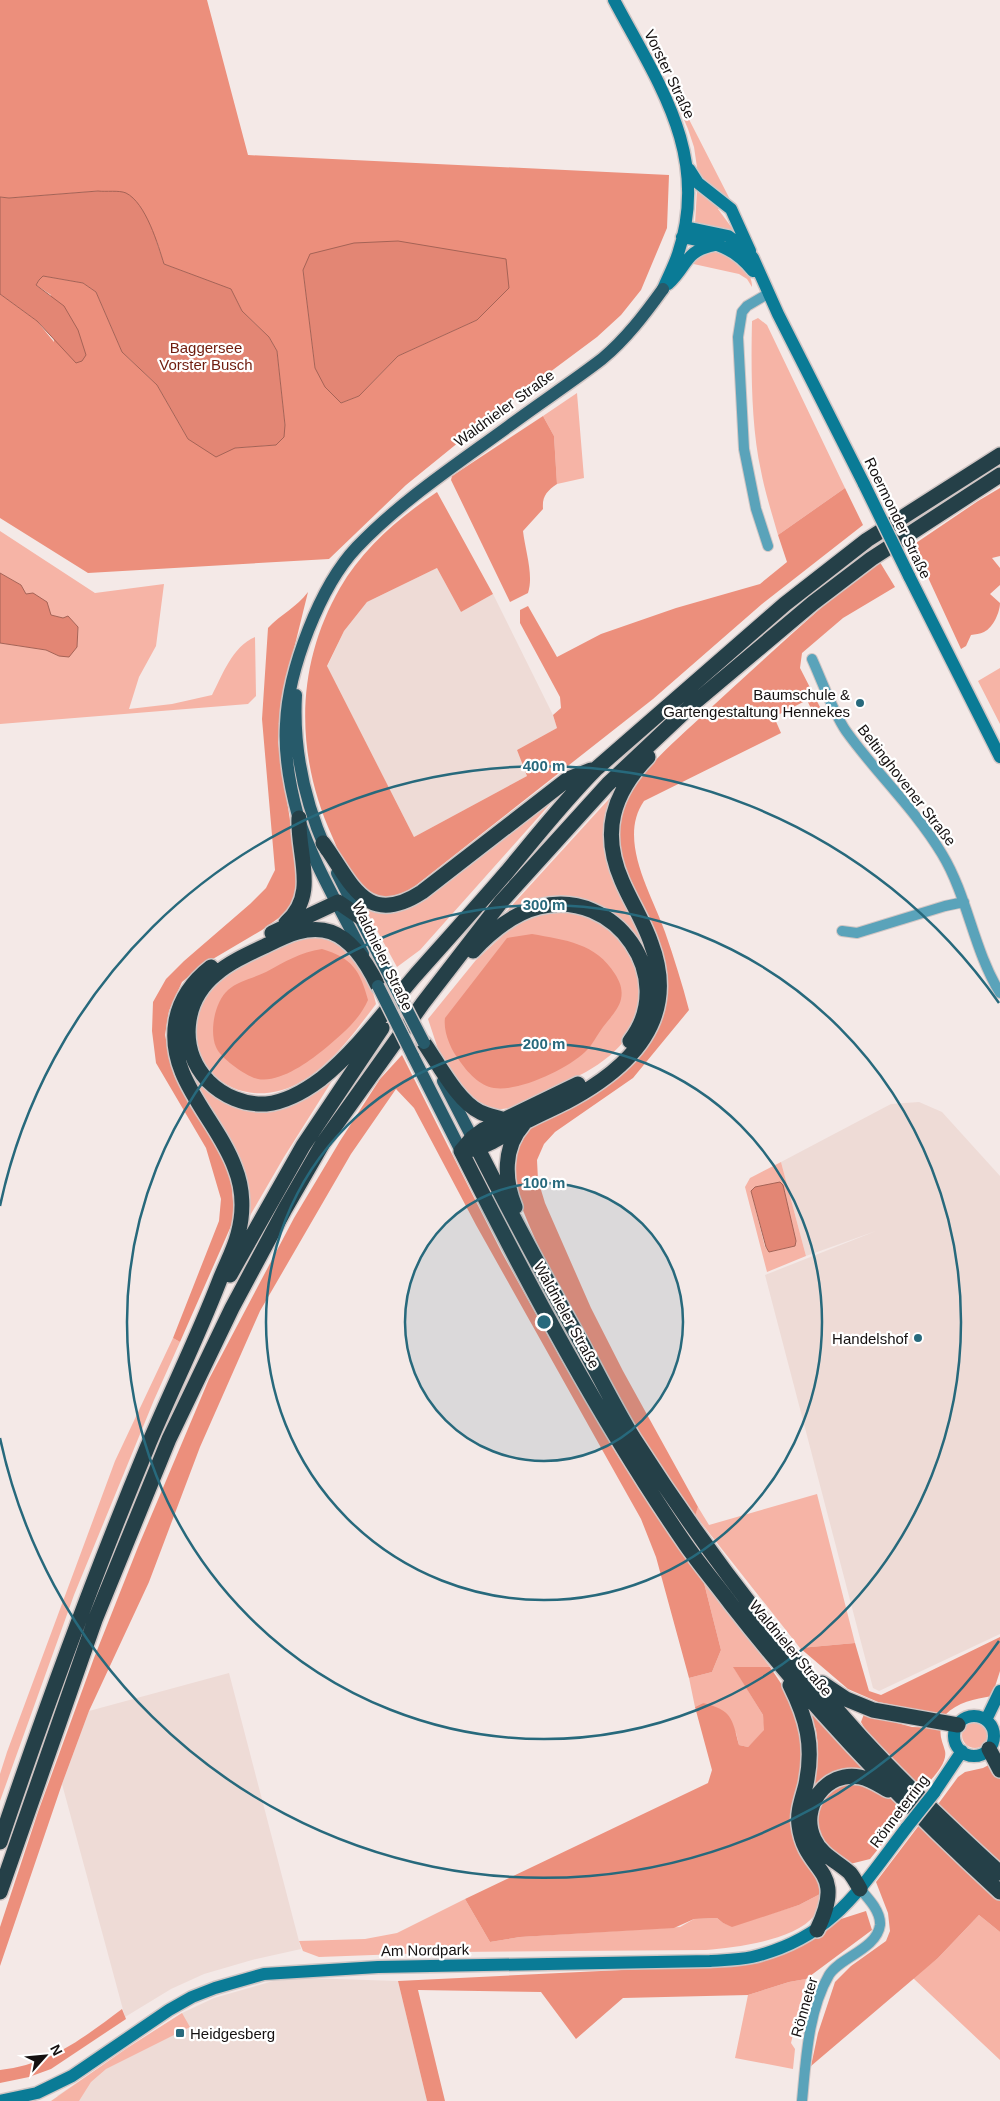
<svg xmlns="http://www.w3.org/2000/svg" width="1000" height="2101" font-family="Helvetica,sans-serif">
  <style>
    .built { fill: #eedbd6 }
    .green { fill: #f6b4a6; fill-rule: evenodd }
    .forest { fill: #ec8f7c; fill-rule: evenodd }
    .water { fill: #e38674; stroke: #a56356 }
    .lines { fill: none; stroke-linecap: round; stroke-linejoin: round }
    .street-casing { stroke: #d0c6c5; stroke-width: 12 }
    .secondary-casing { stroke: #d0c6c5; stroke-width: 15 }
    .primary-casing { stroke: #d0c6c5; stroke-width: 15 }
    .highway-casing { stroke: #d0c6c5; stroke-width: 18 }
    .street { stroke: #5aa3ba; stroke-width: 10 }
    .secondary { stroke: #0a7b96; stroke-width: 12 }
    .primary { stroke: #275a6a; stroke-width: 12 }
    .highway { stroke: #254048; stroke-width: 15 }
    .secondary-bridge-casing { stroke: #d0c6c5; stroke-width: 15; stroke-linecap: butt }
    .primary-bridge-casing { stroke: #d0c6c5; stroke-width: 15; stroke-linecap: butt }
    .secondary-bridge { stroke: #0a7b96; stroke-width: 12 }
    .primary-bridge { stroke: #275a6a; stroke-width: 12 }
    .ring { fill: none; stroke: #27697c; stroke-width: 2.5 }
    .poi-dot { fill: #27697c; stroke: #fff; stroke-width: 2 }
    .labels { text-anchor: middle; dominant-baseline: central; stroke-width: 4.5; stroke-linejoin: round; paint-order: stroke }
    .street-label { font-size: 15px; fill: #151111; stroke: #fff }
    .park-label { font-size: 15px; fill: #6f1c0e; stroke: #fff }
    .poi-label { font-size: 15px; fill: #151111; stroke: #fff; text-anchor: end }
    .centre { fill: #27697c; stroke: #fff; stroke-width: 2.5 }
    .ring-label { font-size: 15px; text-anchor: middle; font-weight: bold; fill: #27697c; stroke: #fff; stroke-width: 4.5; stroke-linejoin: round; paint-order: stroke }
  </style>
  <rect width="100%" height="100%" fill="#f4e9e7"/>
  <path class="built" d="M437,568l24,44 32,-18 60,121 4,13 -40,22 10,26 -113,61 -87,-170 17,-36 23,-29z
    M919,1102l23,10 58,64v458l-121,57 -6,-3 -108,-413 111,-44 -70,25 -25,-94 110,-58z
    M229,1673l72,276 -49,11 -48,14 -33,15 -46,28 -63,-233 27,-73z
    M305,1978l93,3 29,120h-363l-7,-5 125,-83 32,-15 59,-17z"/>
  <path class="green" d="M675,92l66,129 -43,-47 -4,-27 -6,-18 -14,-33z
    M697,190l25,15 -4,4 14,19 4,-2v6l-41,-8z
    M710,251c5,0 10,0 16,2 12,4 27,21 26,34l-5,-8 -8,-5 -50,-11 -1,-2z
    M758,318l9,7 78,163 -67,47c-6,-21 -13,-43 -17,-64 -10,-45 -10,-104 -9,-150z
    M577,393l7,85 -27,6 -3,-48 -11,-20z
    M0,531l95,62 69,-9 -8,62 -17,31 -10,32 43,-5 40,-9c11,-21 20,-48 43,-58l1,59 -8,8 -248,20v-81l46,7 13,6 18,-9 1,-19 -10,-12 -5,2 -12,-3 -25,-21 -5,-9 -21,-12z
    M1000,668v56l-22,-43z
    M567,785l-147,165 -23,17 -35,-64 33,6z
    M619,788l-11,33 41,131 -18,92 14,-84 -73,-62h-26l-18,5 -32,20z
    M562,911c8,1 19,0 26,3 41,17 67,74 44,115 -19,34 -57,49 -91,65 -12,6 -25,14 -39,15 -8,1 -18,-1 -25,-5l-30,-36 -8,-16 -11,-33 48,-59 37,-34 26,-11z
    M306,936c41,1 62,30 70,68 -22,29 -46,63 -79,80 -64,33 -128,-27 -90,-89 18,-30 67,-49 99,-59z
    M178,1024l10,35 68,49 86,-43 -58,92 -40,69v-8l-55,-138z
    M781,1162l25,94 -39,16 -22,-85 5,-9zM783,1185l13,57 -1,4 -25,6 -5,-5 -14,-56z
    M173,1338l7,4 -26,58 -80,195 -74,206v-27l7,-22 108,-291z
    M817,1494l38,149 -55,5 -105,-133 3,-8 11,18z
    M703,1579l67,88 -36,1 29,47 2,15 -17,17 -9,-2 -3,-12 -33,-30 -8,4 -6,-29 23,-6 9,-22z
    M962 1735a13 13 0 1 1 26 0a13 13 0 1 1-26 0Z
    M822,1893c-1,7 -2,16 -7,22 -21,26 -78,32 -109,35l-252,2 -135,5 -16,-6 -4,-10 66,-2 32,-6 68,-34 25,43 30,-5 160,-10 14,-8 23,-1 6,5 9,3 67,-21z
    M979,1915l21,17v128l-87,-82 25,-20z
    M806,1979l-15,64 4,6 -2,20 -58,-11 13,-63 41,-13z
    M182,2013l8,14 -84,42 -15,13 -12,19h-28l76,-53z"/>
  <path class="forest" d="M0,0h207l41,155 421,20 -2,53 -26,62 -20,25 -24,22 -106,79 -85,69 -77,74 -241,14 -88,-55v-224l37,27 17,21 -3,-47 -15,-10 3,-5 4,-4 40,7 13,9 26,60 35,33 31,54 47,9 41,-3 9,-20 -8,-74 -8,-14 -27,-26 -12,-22 -66,-25 -7,-22 -59,-51 -89,7 -9,-1zM303,270l174,50 -79,36 -39,40 -18,7 -26,-35z
    M543,416l11,20 3,48c-10,7 -15,12 -14,25l-20,22c2,19 11,44 5,62l-18,9 -59,-122 1,-4z
    M845,488l18,37 -101,79 -109,95 -243,191 -21,8 -22,-4c-6,-8 -13,-16 -19,-24 -7,-10 -11,-23 -16,-34 -37,-82 -37,-170 8,-248 23,-40 60,-71 97,-96l56,102 -32,18 -24,-44 -70,34 -23,29 -17,35 87,171 113,-61 -10,-26 40,-22 -4,-13 8,-7 -1,-11 -40,-74v-13l8,-4 29,51 44,-23 75,-26 84,-24 27,-22 -9,-27z
    M1000,488v68l-8,2 8,10v17l-10,9 10,9c0,9 -7,25 -16,29 -4,2 -9,2 -13,3l-5,11 -5,3 -48,-104 65,-44z
    M878,559l17,28 -52,31 -41,35 -2,15 21,41 -8,4 -6,-13 -33,17 7,16 -137,68c-27,39 8,93 21,131 9,26 17,51 24,78l-56,68 -78,54 -11,12 -7,16 1,20 7,23 46,105 32,63 75,136 -3,9c-53,-70 -94,-149 -135,-227 -14,-26 -27,-53 -38,-81 -3,-8 -6,-15 -8,-23 -3,-18 -3,-36 10,-50 11,-12 27,-19 40,-27 37,-21 70,-36 91,-76 5,-10 7,-23 10,-34 14,-49 -36,-99 -45,-147 -3,-17 -1,-36 7,-52 13,-29 53,-62 76,-84 58,-53 115,-106 175,-156z
    M308,592l-24,97 -6,53 21,137 -2,17 -10,16 -25,18 -61,36 -19,16 -13,29 -4,24 9,40 7,14 26,40 24,46 3,39 -3,12 -51,116 -7,-4 46,-117 2,-22 -15,-51 -50,-85 -4,-32 1,-29 13,-23 18,-18 66,-57 16,-16 9,-18 -13,-151 6,-91c13,-14 29,-21 40,-36z
    M532,934c33,6 64,9 83,40 5,8 8,15 6,25 -2,10 -12,20 -18,28 -6,8 -11,19 -18,25 -18,17 -66,40 -91,36 -14,-2 -27,-16 -35,-28 -8,-10 -16,-28 -14,-42l62,-80z
    M322,949c30,9 38,21 46,51 -9,21 -28,36 -46,51 -15,12 -43,32 -64,28 -11,-2 -38,-21 -42,-32 -7,-16 -1,-46 12,-57 10,-9 26,-12 38,-18 19,-10 34,-20 56,-23z
    M402,1055l100,198 61,110 56,95 84,121 18,71 -9,22 -23,6 -33,-121 -15,-38 -165,-294 -62,-117 -18,-19 -45,65 -91,157 -60,136 -51,135 -60,129 -27,73 -62,182v-39l38,-115 56,-154 44,-111 71,-168 85,-161 46,-77 40,-62z
    M1000,1637v34l-8,25c-18,3 -34,6 -47,19l-67,-13 -30,-13 -48,-41 55,-5 14,48 12,4z
    M733,1667h37l18,27 12,25 5,37 -13,55 -1,18 2,9 6,10 19,27 4,18 -23,12 -67,22 -9,-4 -6,-5 -23,1 -20,9 -154,9 -30,5 -25,-43 243,-116 4,-13 -17,-63 8,-4c29,7 29,15 36,42l9,2 16,-17 -1,-15z
    M804,1699l68,77 -17,-2 -46,30 9,-57 -2,-17z
    M864,1714l48,13 29,1c-2,8 2,15 4,23 3,14 -16,30 -24,40l-50,-51 -10,-18z
    M1000,1759v108l-64,-60 22,-30 7,-5 18,-4z
    M846,1780l35,10 24,22 -1,5 -34,42 -24,6 -25,-21 -6,-32 10,-20z
    M920,1824l80,76v32l-21,-17 -41,43 -127,108 7,-33 17,-51 16,-16 35,-25 4,-10 -2,-18 -12,-31z
    M866,1911l6,19 -66,49 -17,3 -41,13 -125,3 -47,41 -35,-47 -123,-2 27,111h-18l-29,-120 306,-15 83,-15 23,-10 31,-22z
    M122,2009l4,10 -75,50 -22,8 -29,6v-13c51,-6 83,-32 122,-61z"/>
  <path class="water" d="M98,191c8,1 21,-1 28,2 20,10 32,52 38,71l67,25 11,22 27,26 8,14 8,74 -1,12 -8,8 -41,3 -19,9 -28,-18 -31,-54 -35,-33 -26,-60 -13,-9 -40,-7 -4,4 -3,5 28,21 14,24 8,25 -4,6 -6,2 -39,-42 -37,-27v-97l9,1z
    M398,241l108,18 3,29 -32,32 -79,36 -39,40 -18,7 -16,-16 -10,-19 -12,-98 7,-16 44,-11z
    M0,573l21,12 5,9 7,-1 14,9 4,13 12,3 5,-2 10,11 -1,20 -8,10 -10,-1 -13,-6 -46,-7z
    M780,1182l3,3 13,56 -1,5 -26,6 -3,-5 -15,-56 4,-4z"/>
  <g class="lines">
    <g class="street-casing">
      <path id="street" d="M768,546l-12,-37 -12,-60 -6,-112 4,-25 5,-6 22,-13
        M812,659c10,22 21,53 34,72 30,42 69,78 96,123 26,43 31,95 58,139
        M842,931l15,2 88,-27 19,-4
        M802,2101c4,-41 6,-90 27,-126 10,-17 48,-26 51,-50 1,-13 -11,-26 -20,-36"/>
    </g>
    <g class="secondary-casing">
      <path id="secondary" d="M614,0c44,83 97,155 64,254 -4,12 -10,23 -15,35
        M689,169l9,14 33,26 19,42
        M685,227l43,9 17,12 8,10 25,56 86,170
        M682,237c31,6 50,8 71,34
        M668,284c20,-18 16,-33 46,-39
        M909,576l91,181
        M954 1736a20 20 0 1 1 40 0a20 20 0 1 1-40 0Z
        M986,1720l14,-29
        M934,1793l28,-42
        M0,2101l37,-8 35,-17 97,-66 23,-13 23,-9 49,-14 114,-7 332,-6c14,-1 29,-1 42,-4 81,-19 109,-70 155,-130"/>
    </g>
    <g class="primary-casing">
      <path id="primary" d="M296,695c-3,55 8,105 30,155
        M337,873l53,104
        M363,954c-22,-45 -50,-90 -65,-138 -8,-29 -14,-61 -12,-92 2,-54 34,-138 71,-177 45,-47 100,-83 152,-121 31,-23 63,-44 93,-67 24,-20 43,-45 61,-70
        M413,1056l48,95
        M443,1081l33,64"/>
    </g>
    <g class="highway-casing">
      <path id="highway" d="M323,843c28,38 42,86 99,49l146,-113 23,-9
        M286,923c33,-29 11,-69 13,-105
        M272,933l66,-31 22,15
        M473,951c17,-18 41,-38 66,-44 76,-20 140,71 91,134
        M378,986c-10,-21 -25,-46 -47,-54 -23,-8 -46,4 -66,14 -17,8 -35,16 -49,28 -33,27 -38,75 -8,107 15,15 36,24 58,23 20,-2 39,-13 55,-25 35,-28 64,-68 93,-102 31,-35 62,-69 92,-104 30,-36 58,-72 91,-105l188,-164 82,-64 133,-85
        M424,1043c14,20 34,59 56,69 8,4 17,5 26,8
        M478,1149c33,65 68,130 104,195 17,32 33,64 52,95 67,105 144,206 227,298 44,48 91,92 139,136
        M467,1150c22,-3 40,-17 58,-28 13,-7 27,-13 41,-20 63,-33 114,-82 85,-159 -7,-21 -20,-41 -29,-62 -21,-48 -10,-87 26,-124
        M461,1151c68,135 139,269 225,394 14,20 30,39 45,59 81,104 172,199 269,288
        M461,1151l11,-13 11,-8 95,-46
        M515,1207c-11,-27 -12,-60 8,-82
        M230,1275l73,-129 79,-118
        M822,1683l24,16 27,11 85,15
        M790,1685c17,34 24,61 16,99 -3,13 -9,27 -7,41 6,50 49,41 18,105
        M989,1749l11,21
        M0,1842c45,-133 93,-264 147,-394 23,-55 50,-109 72,-166 6,-16 15,-32 19,-48 6,-22 5,-46 -3,-66 -18,-50 -69,-89 -59,-147 4,-22 17,-40 35,-54
        M860,1889c-3,-5 -6,-11 -10,-16 -12,-11 -29,-18 -36,-34 -15,-31 12,-69 46,-62 10,2 19,8 28,13
        M0,1892l95,-272 74,-181 63,-131 53,-99 38,-66 100,-140 78,-101 107,-118 86,-81 119,-100 58,-44 129,-84"/>
    </g>
    <use href="#street" class="street"/>
    <use href="#secondary" class="secondary"/>
    <use href="#primary" class="primary"/>
    <use href="#highway" class="highway"/>
    <g class="secondary-bridge-casing">
      <path id="secondary-bridge" d="M864,484l45,92
        M907,1827l27,-34"/>
    </g>
    <g class="primary-bridge-casing">
      <path id="primary-bridge" d="M390,977l34,66
        M378,986l35,70"/>
    </g>
    <use href="#secondary-bridge" class="secondary-bridge"/>
    <use href="#primary-bridge" class="primary-bridge"/>
  </g>
  <circle cx="544" cy="1322" r="139" fill="#27697c" fill-opacity=".12"/>
  <g class="ring">
    <circle cx="544" cy="1322" r="139"/>
    <circle cx="544" cy="1322" r="278"/>
    <circle cx="544" cy="1322" r="417"/>
    <path d="M999 1641A556 556 0 0 1 0 1438M0 1206A556 556 0 0 1 999 1003"/>
  </g>
  <g class="poi-dot">
    <circle cx="860" cy="703" r="5"/>
    <circle cx="918" cy="1338" r="5"/>
    <rect x="175" y="2028" width="10" height="10" rx="2.5"/>
  </g>
  <g class="labels">
    <g class="street-label">
      <text transform="translate(670 74) rotate(64)">Vorster Straße</text>
      <text transform="translate(504 408) rotate(-36)">Waldnieler Straße</text>
      <text transform="translate(898 518) rotate(64)">Roermonder Straße</text>
      <text transform="translate(907 785) rotate(52)">Beltinghovener Straße</text>
      <text transform="translate(383 956) rotate(64)">Waldnieler Straße</text>
      <text transform="translate(567 1315) rotate(61)">Waldnieler Straße</text>
      <text transform="translate(791 1648) rotate(50)">Waldnieler Straße</text>
      <text transform="translate(899 1811) rotate(-53)">Rönneterring</text>
      <text transform="translate(425 1950) rotate(-1)">Am Nordpark</text>
      <text transform="translate(804 2007) rotate(-74)">Rönneter</text>
    </g>
    <g class="park-label">
      <text x="206" y="347">Baggersee<tspan x="206" dy="17">Vorster Busch</tspan></text>
    </g>
    <g class="poi-label">
      <text x="850" y="694">Baumschule &amp;<tspan x="850" dy="17">Gartengestaltung Hennekes</tspan></text>
      <text x="908" y="1338">Handelshof</text>
      <text x="190" y="2033" text-anchor="start">Heidgesberg</text>
    </g>
  </g>
  <circle cx="544" cy="1322" r="8" class="centre"/>
  <g class="ring-label">
    <text x="544" y="771">400 m</text>
    <text x="544" y="910">300 m</text>
    <text x="544" y="1049">200 m</text>
    <text x="544" y="1188">100 m</text>
  </g>
  <g transform="translate(45 2056) rotate(63)" stroke="#ffffff" stroke-width="4" paint-order="stroke">
  <path d="M0-4L9 19L0 12L-9 19Z" fill="#151111"/>
  <text y="-8" font-size="14" font-weight="bold" text-anchor="middle" fill="#151111">N</text>
  </g>
</svg>
